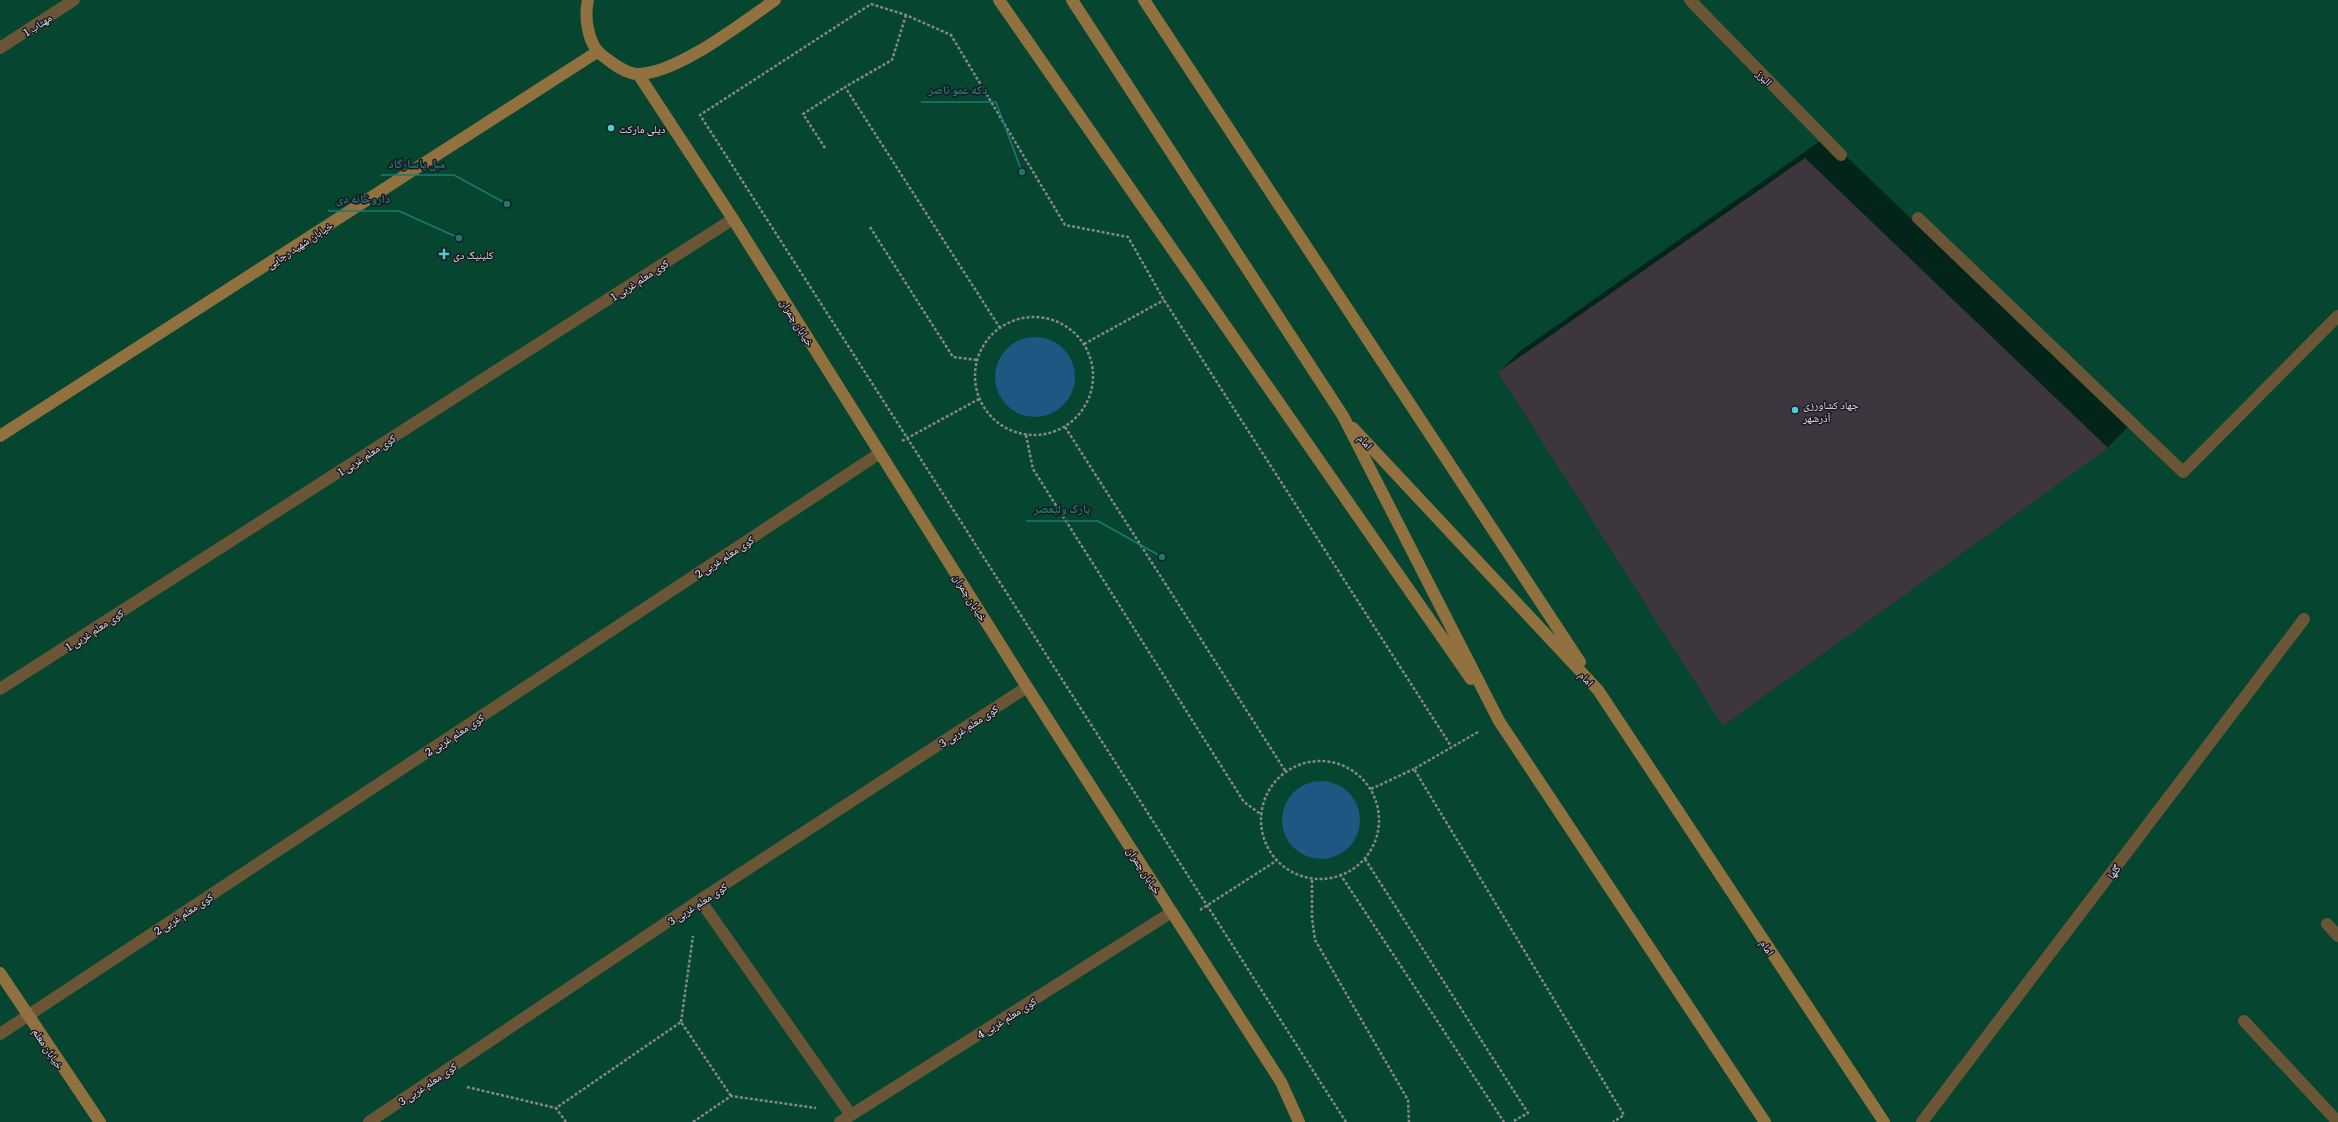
<svg xmlns="http://www.w3.org/2000/svg" width="2338" height="1122" font-family="Literata,'Noto Naskh Arabic',serif">
  <style>
    .green { fill: #06452f }
    .water { fill: #1d5782 }
    .shadow { fill: #0007 }
    .building { fill: #3e363e }
    .lines { fill: none; stroke-linecap: round; stroke-linejoin: round }
    .path { stroke: #87858e; stroke-width: 2.5; stroke-dasharray: 3 2; stroke-linecap: butt }
    .lane { stroke: #6a5637; stroke-width: 12 }
    .street { stroke: #6a5637; stroke-width: 12 }
    .secondary { stroke: #91713f; stroke-width: 12 }
    .poi-dot { fill: #52cdcf; stroke: #1b1a23; stroke-width: 1.5 }
    .labels { text-anchor: middle; dominant-baseline: central; stroke-width: 3; stroke-linejoin: round; paint-order: stroke }
    .street-label { font-size: 11px; fill: #e0dfe6; stroke: #1b1a23 }
    .poi-label { font-size: 11px; fill: #e0dfe6; stroke: #1b1a23; text-anchor: start }
    .leader { fill: none; stroke: #197b74; stroke-width: 1.5 }
    .callout-dot { fill: #197b74; stroke: #1b1a23; stroke-width: 1.5 }
    .callout-label { font-size: 12px; text-anchor: middle; font-weight: bold; fill: #197b74; stroke: #1b1a23; stroke-width: 3; stroke-linejoin: round; paint-order: stroke }
  </style>
  <rect width="100%" height="100%" fill="#25232d"/>
  <path class="green" d="M0,0h2338v1122h-2338z"/>
  <path class="water" d="M995 377a40 40 0 1 1 80 0a40 40 0 1 1-80 0Z
    M1282 820a39 39 0 1 1 78 0a39 39 0 1 1-78 0Z"/>
  <path class="shadow" d="M1826,137l302,290 -20,20 -384,278 -225,-353 21,-21z"/>
  <path class="building" d="M1805,158l303,290 -385,278 -225,-354z"/>
  <g class="lines">
    <path class="path" d="M906,15l-14,45 -47,27 155,241
      M825,148l-22,-34 42,-27
      M870,227l83,130 24,3
      M975 376a59 59 0 1 1 118 0a59 59 0 1 1-118 0Z
      M1084,344l80,-44
      M1065,427l221,345
      M1026,435l7,34 211,333 18,13
      M902,441l77,-42
      M1478,732l-64,37 210,346 -11,7
      M1261 820a59 59 0 1 1 118 0a59 59 0 1 1-118 0Z
      M1371,789l43,-20
      M1365,859l163,254 -16,9
      M1340,874l164,248
      M1312,880v38l3,22 93,160 1,22
      M1200,910l76,-49
      M681,1022l12,-86
      M467,1087l89,21
      M566,1122l-10,-14 125,-86 50,74
      M693,1122l38,-26 85,12
      M1346,1122l-646,-1007 171,-111 35,11 45,20 114,190 63,12 36,63 287,446"/>
    <path class="lane" d="M0,689l733,-470"/>
    <path class="street" d="M1690,0l151,155
      M0,48l74,-48
      M1918,218l265,254 155,-156
      M700,900l151,215
      M2327,924l11,12
      M2244,1021l94,101
      M0,1034l880,-581
      M369,1122l331,-222 327,-213
      M840,1122l332,-210
      M1922,1122l382,-503"/>
    <path class="secondary" d="M588,0c-4,17 0,46 15,56 9,7 23,18 35,18 39,0 105,-52 137,-74
      M999,0l472,679
      M1072,0l271,416 156,305 266,401
      M1144,0l436,662
      M638,74l95,145 294,468 254,395 18,40
      M1353,428l245,262 286,432
      M0,436l597,-384
      M0,973l100,149"/>
  </g>
  <g class="poi-dot">
    <circle cx="611" cy="128" r="4"/>
    <path d="M442 248h4v4h4v4h-4v4h-4v-4h-4v-4h4z"/>
    <circle cx="1795" cy="410" r="4"/>
  </g>
  <g class="labels">
    <g class="street-label">
      <text transform="translate(37 24) rotate(-33)">مهتاب 1</text>
      <text transform="translate(1765 77) rotate(46)">البرز</text>
      <text transform="translate(299 244) rotate(-33)">خیابان شهید رجایی</text>
      <text transform="translate(639 279) rotate(-33)">کوی معلم غربی 1</text>
      <text transform="translate(798 322) rotate(58)">خیابان چمران</text>
      <text transform="translate(1366 441) rotate(47)">امام</text>
      <text transform="translate(366 454) rotate(-33)">کوی معلم غربی 1</text>
      <text transform="translate(724 556) rotate(-33)">کوی معلم غربی 2</text>
      <text transform="translate(971 597) rotate(58)">خیابان چمران</text>
      <text transform="translate(94 629) rotate(-33)">کوی معلم غربی 1</text>
      <text transform="translate(1587 678) rotate(47)">امام</text>
      <text transform="translate(968 725) rotate(-33)">کوی معلم غربی 3</text>
      <text transform="translate(454 734) rotate(-33)">کوی معلم غربی 2</text>
      <text transform="translate(1145 870) rotate(57)">خیابان چمران</text>
      <text transform="translate(2113 871) rotate(-53)">گلها</text>
      <text transform="translate(697 903) rotate(-33)">کوی معلم غربی 3</text>
      <text transform="translate(183 913) rotate(-33)">کوی معلم غربی 2</text>
      <text transform="translate(1768 947) rotate(57)">امام</text>
      <text transform="translate(1006 1017) rotate(-32)">کوی معلم غربی 4</text>
      <text transform="translate(49 1048) rotate(56)">خیابان معلم</text>
      <text transform="translate(427 1083) rotate(-34)">کوی معلم غربی 3</text>
    </g>
    <g class="poi-label">
      <text x="619" y="128">دیلی مارکت</text>
      <text x="453" y="254">کلینیک دی</text>
      <text x="1803" y="404">جهاد کشاورزی<tspan x="1803" dy="13">آذرشهر</tspan></text>
    </g>
  </g>
  <path class="leader" d="M1022 172L996 102H921M507 204L454 175H381M459 238L399 211H328M1162 557L1098 521H1026"/>
  <g class="callout-dot">
    <circle cx="1022" cy="172" r="4"/>
    <circle cx="507" cy="204" r="4"/>
    <circle cx="459" cy="238" r="4"/>
    <circle cx="1162" cy="557" r="4"/>
  </g>
  <g class="callout-label">
    <text x="958" y="94">دکه عمو ناصر</text>
    <text x="417" y="168">مبل پاسارگاد</text>
    <text x="363" y="203">داروخانه دی</text>
    <text x="1062" y="513">پارک ولیعصر</text>
  </g>
</svg>
